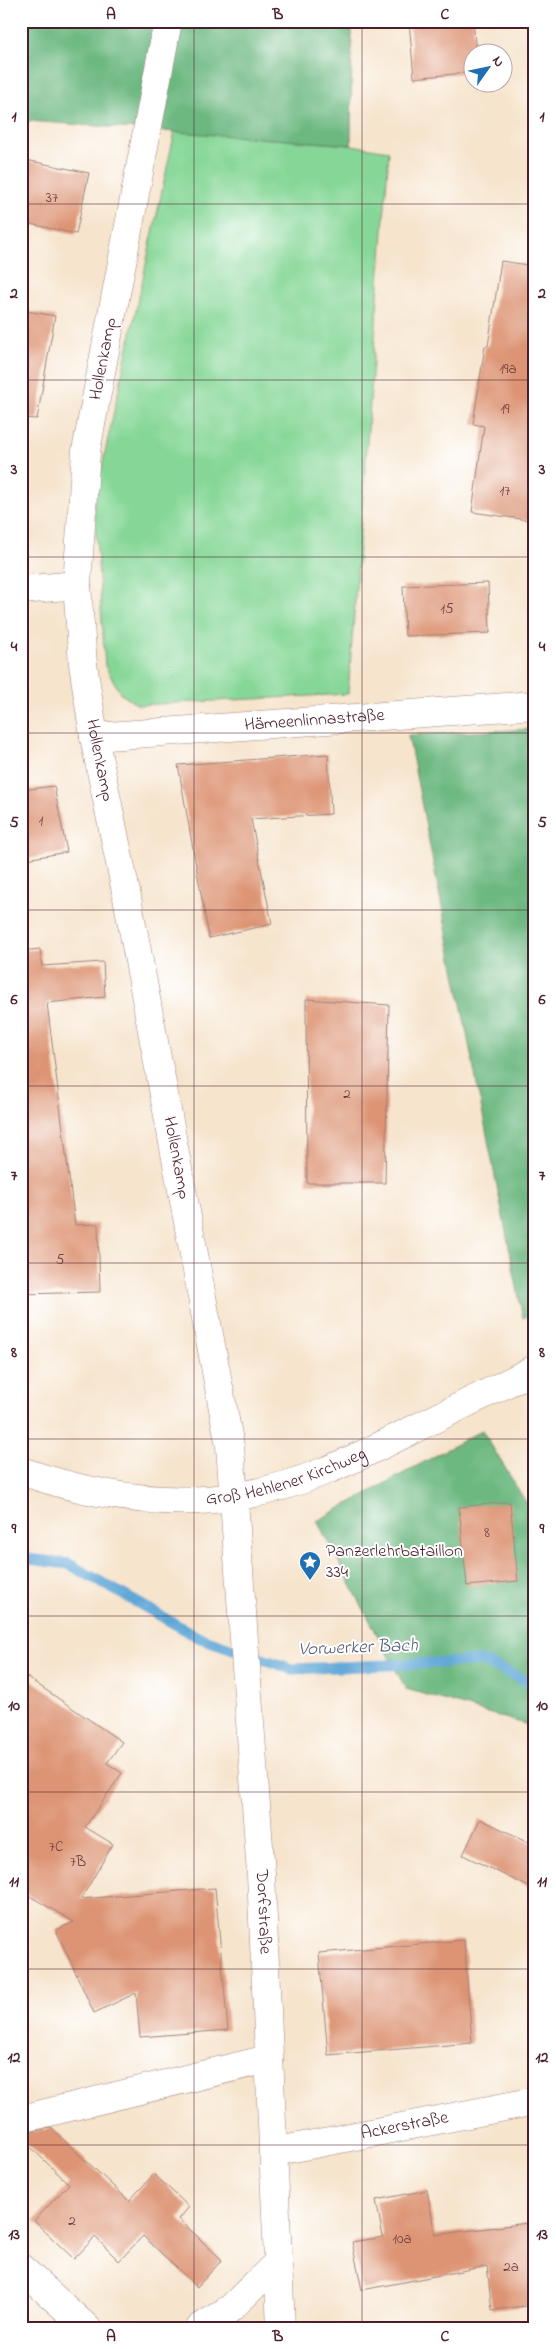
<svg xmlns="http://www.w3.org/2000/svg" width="556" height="2349" font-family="'Indie Flower',sans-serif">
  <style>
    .green { fill: #86d797; stroke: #687b61 }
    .forest { fill: #6cb880; stroke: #5b6c56 }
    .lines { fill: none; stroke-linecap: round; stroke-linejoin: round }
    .stream { stroke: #61a7d7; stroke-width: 11 }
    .building { fill: #dd9474 }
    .minor-casing { stroke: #a0827c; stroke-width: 29 }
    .major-casing { stroke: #a0827c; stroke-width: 29 }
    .minor { stroke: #fff; stroke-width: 28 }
    .major { stroke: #fff; stroke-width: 28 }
    .grid { fill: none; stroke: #4a1f2b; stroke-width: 1; stroke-opacity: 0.55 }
    .labels { text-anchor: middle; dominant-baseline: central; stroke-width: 4; stroke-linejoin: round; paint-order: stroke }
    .number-label { font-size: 15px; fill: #6f3c3d }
    .street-label { font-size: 18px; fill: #4a1f2b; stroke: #fff }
    .poi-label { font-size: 18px; fill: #4a1f2b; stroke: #fff; text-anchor: start }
    .water-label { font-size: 19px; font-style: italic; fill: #545c78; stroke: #fff }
    .neatline { fill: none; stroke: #4a1f2b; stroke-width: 2 }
    .grid-label { font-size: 16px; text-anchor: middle; font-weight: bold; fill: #4a1f2b }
  </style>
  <rect width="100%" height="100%" fill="#fff"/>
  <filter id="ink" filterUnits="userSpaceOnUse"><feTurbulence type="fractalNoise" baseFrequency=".02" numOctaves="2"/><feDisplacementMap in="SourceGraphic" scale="10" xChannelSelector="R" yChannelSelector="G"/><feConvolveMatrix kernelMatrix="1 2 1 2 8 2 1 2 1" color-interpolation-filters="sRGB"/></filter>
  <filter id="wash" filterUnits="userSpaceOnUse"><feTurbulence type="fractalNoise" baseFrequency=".0096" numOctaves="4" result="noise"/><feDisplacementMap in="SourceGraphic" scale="20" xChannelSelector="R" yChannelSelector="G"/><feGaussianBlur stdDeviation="1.12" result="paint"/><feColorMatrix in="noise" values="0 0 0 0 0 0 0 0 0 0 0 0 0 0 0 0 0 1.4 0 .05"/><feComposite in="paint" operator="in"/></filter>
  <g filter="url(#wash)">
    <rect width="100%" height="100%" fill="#f6e4cc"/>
    <path class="green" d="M175,131l176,14 38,6 -41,543 -210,11 -17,-11 -16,-28 -11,-163z"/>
    <path class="forest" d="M21,21h331l-1,124 -323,-24 -7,3z
      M535,729v583l-12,6 -115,-583z
      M482,1430l53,87v210l-129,-38 -89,-168z"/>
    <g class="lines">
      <path class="stream" d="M21,1558l48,6 129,73 94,32 190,-8 53,24"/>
    </g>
    <g id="blocks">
      <path class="building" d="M409,21h64l3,31h-2v20l-60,6z
        M21,159l68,14 -13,61 -55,-12z
        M501,261l34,5v167l-6,36 6,1v51l-63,-9 12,-86 -11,-2 12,-78h3z
        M21,310l34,6 -18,103 -16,-1z
        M488,583l2,50 -85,3 -2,-50z
        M328,754l3,60 -80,5 21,105 -63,14 -31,-173z
        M54,786l13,66 -46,8v-70z
        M40,949l2,17 61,-4 2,35 -58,6 28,222 23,-1 2,68 -79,2v-343z
        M306,999l83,6 -4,178h-78z
        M510,1502l8,79 -51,5 -8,-79z
        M21,1673l101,69 -15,21 15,10 -37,54 28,17 -32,55 134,-11 13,142 -88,7 -4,-44 -42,20 -38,-83 18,-8 -53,-31z
        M480,1819l55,26v45l-72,-35z
        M464,1940l8,103 -144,12 -9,-102z
        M51,2128l78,73 25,-27 35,33 -10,12 43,41 -25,27 -54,-51 -24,25 -24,-24 -21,22 -40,-38 35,-37 -48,-46v-4z
        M427,2190l8,45 100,-13v83l-43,5 -5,-44 -125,24 -10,-48 31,-5 -7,-37z"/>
    </g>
  </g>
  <g filter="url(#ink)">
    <use href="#blocks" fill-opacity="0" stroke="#a0827c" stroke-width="1"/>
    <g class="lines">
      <g class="minor-casing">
        <g id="minor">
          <path id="s1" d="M168,21l-82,430 -9,134 6,79 11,73 32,155 104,554 31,428 20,454"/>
          <path d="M21,590l56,-5"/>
          <path id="s2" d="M94,737l441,-32"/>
          <path d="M21,2119l247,-60"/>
          <path id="s3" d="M273,2152l262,-51"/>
          <path d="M21,2268l66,60"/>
          <path d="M200,2328l31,-20 48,-47"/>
        </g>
      </g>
      <g class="major-casing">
        <g id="major">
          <path id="s4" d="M21,1471c69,24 140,36 212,26 62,-9 118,-36 173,-64 43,-21 86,-42 129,-64"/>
        </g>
      </g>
      <use href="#minor" class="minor"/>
      <use href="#major" class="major"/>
    </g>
  </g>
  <path class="grid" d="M194,21v2307M362,21v2307M21,204h514M21,380h514M21,557h514M21,733h514M21,910h514M21,1086h514M21,1263h514M21,1439h514M21,1616h514M21,1792h514M21,1969h514M21,2145h514"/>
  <defs>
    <g id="sight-pin" transform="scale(1.125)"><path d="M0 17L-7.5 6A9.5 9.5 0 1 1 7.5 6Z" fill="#1f6fb2" stroke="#fff"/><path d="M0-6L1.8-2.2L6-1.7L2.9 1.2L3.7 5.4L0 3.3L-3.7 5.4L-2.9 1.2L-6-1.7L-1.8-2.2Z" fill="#fff"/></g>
  </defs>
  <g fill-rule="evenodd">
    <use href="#sight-pin" x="310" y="1562"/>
  </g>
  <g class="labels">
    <g class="number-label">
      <text x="52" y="198">37</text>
      <text x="508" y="369">19a</text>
      <text x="505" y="409">19</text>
      <text x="505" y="491">17</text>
      <text x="447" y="609">15</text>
      <text x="41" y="821">1</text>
      <text x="347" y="1094">2</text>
      <text x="60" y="1260">5</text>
      <text x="487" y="1533">8</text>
      <text x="56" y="1847">7C</text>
      <text x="78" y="1862">7B</text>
      <text x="72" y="2221">2</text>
      <text x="402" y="2239">10a</text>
      <text x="511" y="2267">2a</text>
    </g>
    <g class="street-label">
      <text transform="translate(104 359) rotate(-79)">Hollenkamp</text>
      <text stroke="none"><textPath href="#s2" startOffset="221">Hämeenlinnastraße</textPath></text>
      <text stroke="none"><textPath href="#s1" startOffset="749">Hollenkamp</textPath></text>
      <text stroke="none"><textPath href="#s1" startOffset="1154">Hollenkamp</textPath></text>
      <text stroke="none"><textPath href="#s4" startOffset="272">Groß Hehlener Kirchweg</textPath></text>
      <text stroke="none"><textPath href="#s1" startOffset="1914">Dorfstraße</textPath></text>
      <text stroke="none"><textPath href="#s3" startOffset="134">Ackerstraße</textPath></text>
    </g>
    <g class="poi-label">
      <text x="326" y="1552">Panzerlehrbataillon<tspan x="326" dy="21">334</tspan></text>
    </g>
    <g class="water-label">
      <text transform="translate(358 1648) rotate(-2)">Vorwerker Bach</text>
    </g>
  </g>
  <rect width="556" height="2349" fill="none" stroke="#fff" stroke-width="55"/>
  <g transform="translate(488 68) rotate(57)"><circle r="24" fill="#ffffff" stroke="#b7a5aa"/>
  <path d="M0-4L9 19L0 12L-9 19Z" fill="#1f6fb2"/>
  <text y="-8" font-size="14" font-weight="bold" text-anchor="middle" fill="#4a1f2b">N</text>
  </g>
  <rect x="28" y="28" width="500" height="2294" class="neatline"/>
  <g class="grid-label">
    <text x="111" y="19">A</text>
    <text x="278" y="19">B</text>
    <text x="445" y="19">C</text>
    <text x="14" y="121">1</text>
    <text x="542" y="121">1</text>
    <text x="14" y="298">2</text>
    <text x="542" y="298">2</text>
    <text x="14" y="474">3</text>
    <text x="542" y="474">3</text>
    <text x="14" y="651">4</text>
    <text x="542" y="651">4</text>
    <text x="14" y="827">5</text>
    <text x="542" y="827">5</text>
    <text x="14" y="1004">6</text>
    <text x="542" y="1004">6</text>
    <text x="14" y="1180">7</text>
    <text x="542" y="1180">7</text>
    <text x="14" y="1357">8</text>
    <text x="542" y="1357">8</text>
    <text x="14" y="1533">9</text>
    <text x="542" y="1533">9</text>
    <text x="14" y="1710">10</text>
    <text x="542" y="1710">10</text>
    <text x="14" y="1886">11</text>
    <text x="542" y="1886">11</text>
    <text x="14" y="2062">12</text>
    <text x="542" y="2062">12</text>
    <text x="14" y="2239">13</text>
    <text x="542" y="2239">13</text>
    <text x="111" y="2341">A</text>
    <text x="278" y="2341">B</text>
    <text x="445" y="2341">C</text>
  </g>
</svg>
